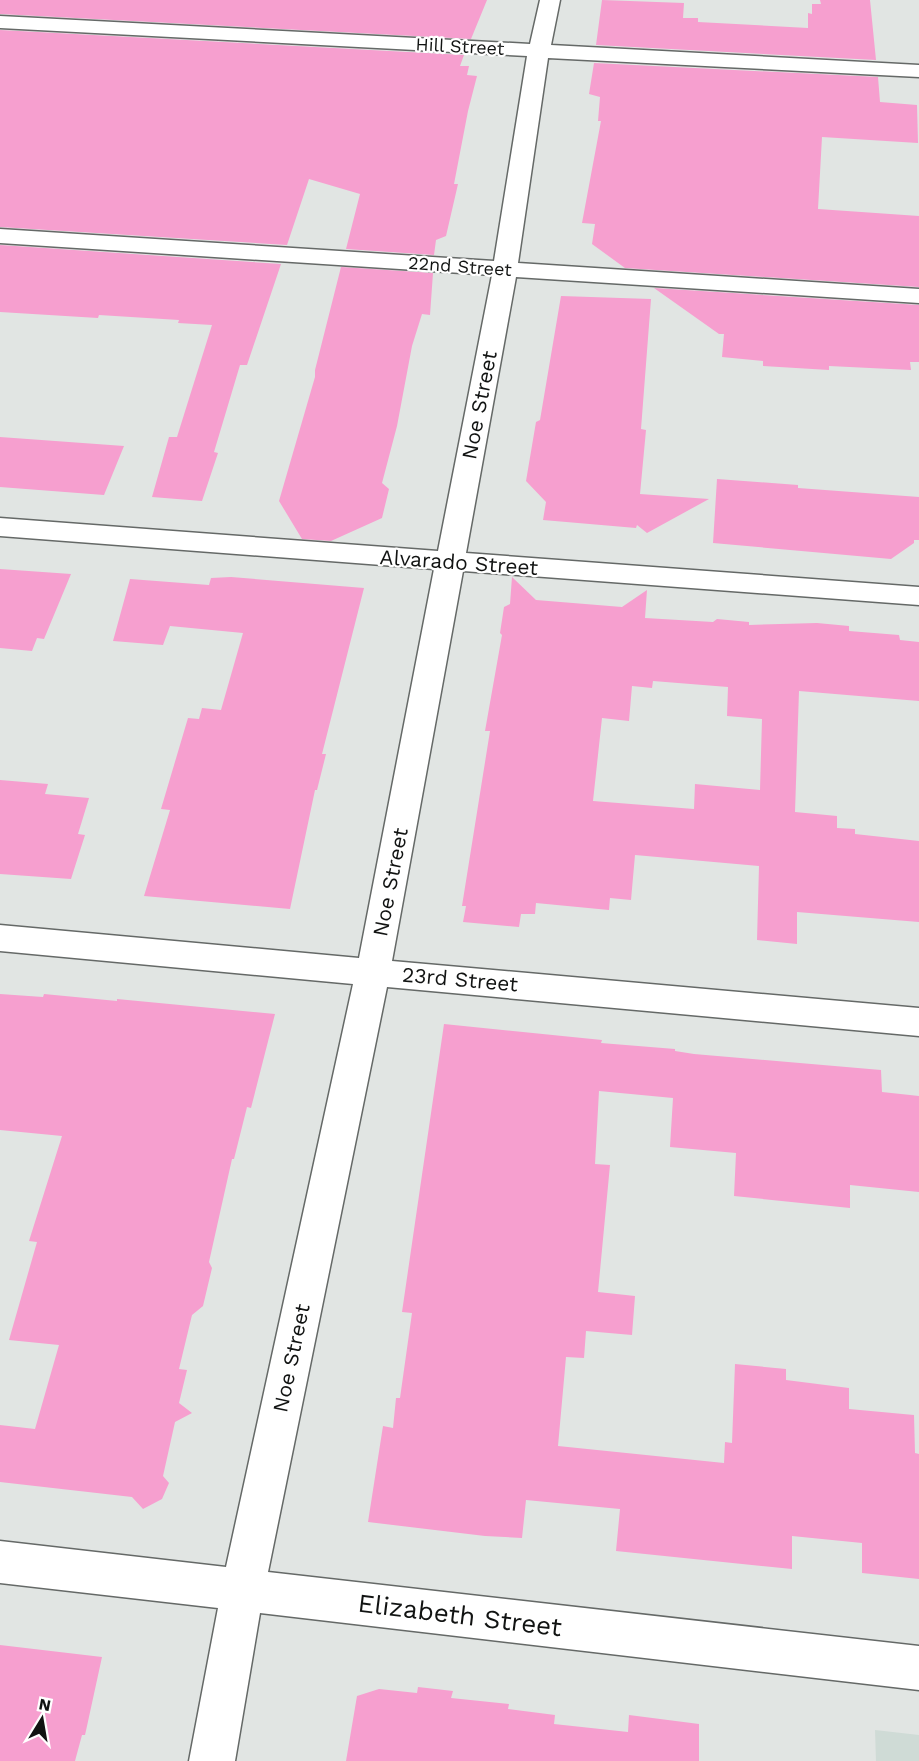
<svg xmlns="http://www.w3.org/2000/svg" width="919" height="1761" font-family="'Work Sans',sans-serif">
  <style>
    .built { fill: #cfdbd6 }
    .building { fill: #f69fcf; fill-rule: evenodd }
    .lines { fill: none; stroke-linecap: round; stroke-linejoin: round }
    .minor-casing { stroke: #656967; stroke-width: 3 }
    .minor { fill: #fff; fill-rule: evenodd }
    .labels { text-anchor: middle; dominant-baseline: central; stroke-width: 4.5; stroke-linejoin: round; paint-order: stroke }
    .far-street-label { font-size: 18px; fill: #111312; stroke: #fff }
    .street-label { font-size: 21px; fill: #111312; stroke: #fff }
    .near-street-label { font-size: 26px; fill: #111312; stroke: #fff }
  </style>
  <rect width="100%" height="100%" fill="#e1e5e3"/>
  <path class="built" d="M875,1730l44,5v26h-43z"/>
  <path class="building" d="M0,0h487l-16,39 -471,-25z
    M602,0l82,3 -1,15h15v4l110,6v-15l4,1v-10h9l-1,-4h50l6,60 -280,-15z
    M0,30l464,25 -4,11h9l-2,9 10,1 -9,35 -14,73h4l-12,52 -10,4 -2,15 -88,-6 14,-55 -51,-15 -22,66 -287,-18z
    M594,63l284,14 2,25 37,3 1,38 -96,-6 -4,72 101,7v71l-294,-19 -33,-24 3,-20 -13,-1 19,-102h-3l2,-24 -11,-3z
    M0,245l281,19 -34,101h-7l-26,87 4,1 -16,48 -50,-4 17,-60h8l35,-112 -34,-2 1,-3 -80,-5 -1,3 -98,-6z
    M341,267l92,6 -3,42 -8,-1 -10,32 -15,80 -15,57 7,6 -7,29 -51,23 -29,-2 -23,-38 36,-124v-7z
    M654,288l265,17v57h-9l1,8 -82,-4v4l-66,-4v-5l-41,-4 2,-23h-5z
    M561,296l90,3 -10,130 5,1 -6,64 69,5 -62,34 -10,-8 -1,3 -93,-8 3,-18 -20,-21 10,-59 4,-2z
    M0,437l124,9 -20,49 -104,-8z
    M717,479l81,6v3l121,9v43h-5v3l-23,16 -178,-16z
    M0,569l71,5 -27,65 -7,-1 -5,13 -32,-3z
    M231,577l133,11 -42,166h4l-9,36h-2l-25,119 -146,-13 26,-86 -9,-1 27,-91 11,1 3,-11 19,2 22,-77 -73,-7 -7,19 -50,-4 17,-62 79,6 2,-7z
    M512,577l24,23 86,7 25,-17 -2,28 68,4 4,-3 32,3v3l68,-2 32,3v5l50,4 1,5 19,2v59l-120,-10 -4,121 42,4v12l18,1v5l64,7v81l-122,-10v32l-40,-4 2,-74 -124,-11 -4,45 -21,-2 -1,12 -73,-7 -1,11h-14l-2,13 -56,-5 3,-16h-4l28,-175h-5l17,-96 -2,-2 4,-26 6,-3zM653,681l75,6 -1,29 35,3 -2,71 -65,-6 -1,25 -101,-8 9,-83 27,3 3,-35 20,2z
    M0,780l48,4 -3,10 44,4 -11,36 7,1 -14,44 -71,-5z
    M0,994l43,3 1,-3 73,7v-2l158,15 -24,94 -4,-1 -13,52h-2l-23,103 3,6 -9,38 -11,9 -13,54 8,1 -8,33 13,10 -17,9 -12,54 6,7 -7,16 -19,10 -11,-12 -132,-15v-57l35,4 24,-84 -50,-5 28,-98 -8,-1 33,-105 -62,-6z
    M444,1024l158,16 -1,3 74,6v2l19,3 187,16 1,22 37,4v96l-69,-7v23l-116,-12 2,-43 -66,-6 3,-49 -74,-7 -4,73 15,1 -12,127 37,4 -3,39 -46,-4 -2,27 -18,-1 -8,89 166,17 1,-21 7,1 3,-79 51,5v11l63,8v21l65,6 1,38 4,1v125l-57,-6v-30l-70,-7v33l-176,-18 4,-42 -94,-9 -4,38 -37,-2 -117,-14 15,-96 10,2 3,-30h4l12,-85 -10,-1z
    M0,1645l102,12 -15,69 -2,9h-3l-7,26h-75z
    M418,1687l35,4 -2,7 58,6 -1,5 47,6 -1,9 74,8 1,-17 70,9v37h-353l11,-65 22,-7 38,4z"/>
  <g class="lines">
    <g class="minor-casing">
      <path id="minor" d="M540,0h20l-9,45 368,20v12l-371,-19 -30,205 401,26v14l-403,-26 -50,276 453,34v18l-456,-34 -71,390 527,47v28l-532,-49 -119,585 651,74v44l-659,-77 -25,148h-46l29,-153 -218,-25v-42l226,26 127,-583 -353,-33v-26l359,33 75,-389 -434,-33v-18l438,33 54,-276 -492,-32v-14l494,32 33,-205 -527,-28v-12l530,28z"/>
    </g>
    <use href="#minor" class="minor"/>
  </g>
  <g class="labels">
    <g class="far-street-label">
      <text transform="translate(460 46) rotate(3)">Hill Street</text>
      <text transform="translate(460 266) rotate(4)">22nd Street</text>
    </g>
    <g class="street-label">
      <text transform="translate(479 405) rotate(-79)">Noe Street</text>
      <text transform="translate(459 562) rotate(4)">Alvarado Street</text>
      <text transform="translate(390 882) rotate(-79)">Noe Street</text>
      <text transform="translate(460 979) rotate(5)">23rd Street</text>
      <text transform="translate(291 1358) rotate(-78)">Noe Street</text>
    </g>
    <g class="near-street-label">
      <text transform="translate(460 1615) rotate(7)">Elizabeth Street</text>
    </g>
  </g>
  <g transform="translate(42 1719) rotate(11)" stroke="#ffffff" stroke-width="4.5" paint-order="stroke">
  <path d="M0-4.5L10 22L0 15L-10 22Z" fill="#111312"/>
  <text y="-9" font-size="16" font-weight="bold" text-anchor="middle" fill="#111312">N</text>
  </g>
</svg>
